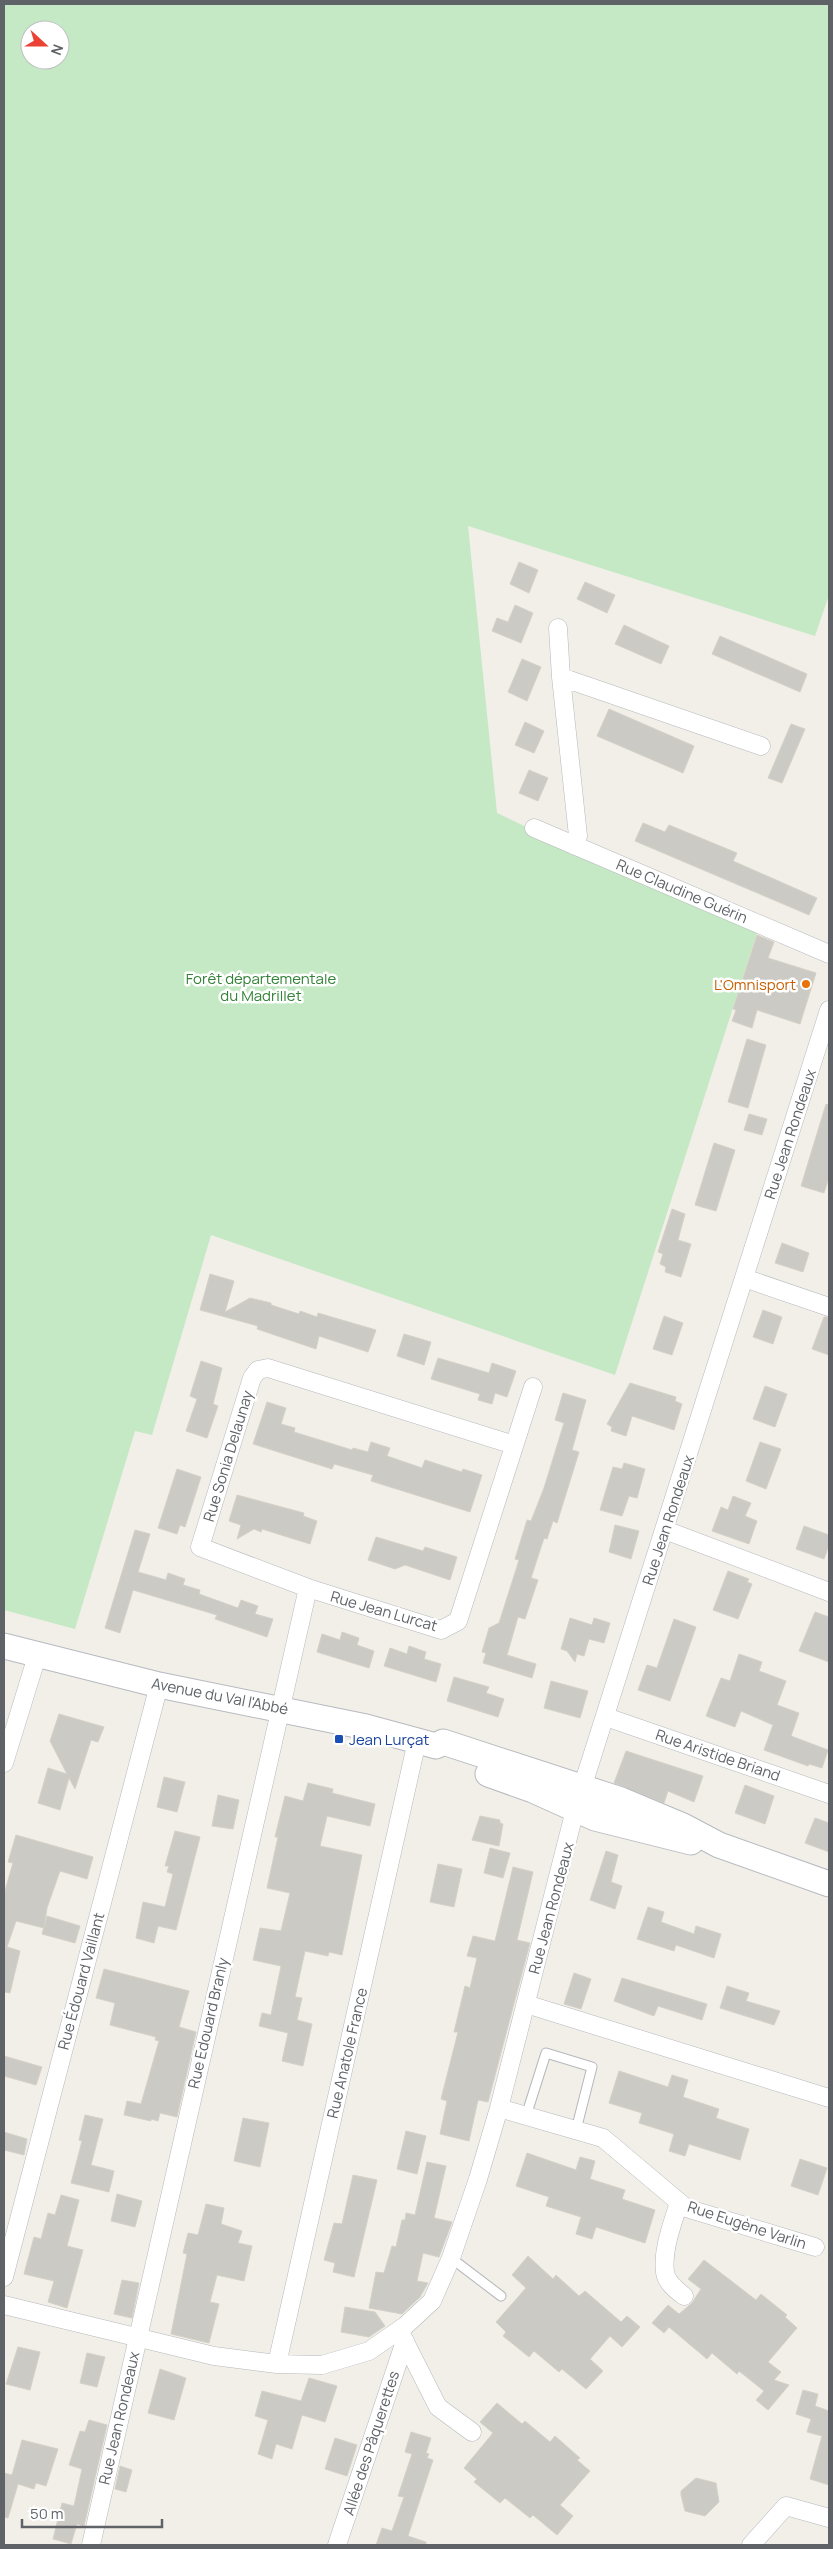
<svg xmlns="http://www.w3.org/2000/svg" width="833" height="2549" font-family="Manrope,sans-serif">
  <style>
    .green { fill: #c5e8c5; fill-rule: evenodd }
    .building { fill: #cccac5; stroke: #d6d1c6 }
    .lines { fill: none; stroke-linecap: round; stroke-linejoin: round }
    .service-casing { stroke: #b5b8bc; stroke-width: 11 }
    .minor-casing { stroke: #b5b8bc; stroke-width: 19 }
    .secondary-casing { stroke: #b6babf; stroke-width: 27 }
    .service { stroke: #fff; stroke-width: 9 }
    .minor { stroke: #fff; stroke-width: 18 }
    .secondary { stroke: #fff; stroke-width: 25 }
    .food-dot { fill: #e8710a; stroke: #fff; stroke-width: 2 }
    .transit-dot { fill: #1a4fb4; stroke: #fff; stroke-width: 2 }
    .labels { text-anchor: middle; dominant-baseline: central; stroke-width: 5; stroke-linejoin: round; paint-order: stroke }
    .street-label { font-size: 15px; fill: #5f6368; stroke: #fff }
    .park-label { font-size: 15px; fill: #348238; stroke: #fff }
    .food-label { font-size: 15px; fill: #c56008; stroke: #fff; text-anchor: end }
    .transit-label { font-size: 15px; fill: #164399; stroke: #fff; text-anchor: start }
  </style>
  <rect width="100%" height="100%" fill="#f1efe8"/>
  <path class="green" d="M4,4h825v591l-14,41 -347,-110 29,287 157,75 103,45 -142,442 -404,-140 -59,200 -17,-4 -60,198 -71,-19zM30,30h30v30h-30z"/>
  <path class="building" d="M519,562l19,8 -9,23 -19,-9z
    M585,582l30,13 -8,18 -30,-14z
    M515,605l18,8 -12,30 -29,-12 5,-13 11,4z
    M624,625l45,21 -8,18 -46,-20z
    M720,636l87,38 -7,18 -88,-38z
    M522,659l19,8 -14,34 -19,-9z
    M609,709l85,37 -11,27 -86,-37z
    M525,722l19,9 -10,22 -19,-8z
    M791,724l14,5 -23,54 -14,-5z
    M529,770l19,8 -10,23 -19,-8z
    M643,823l22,9 4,-7 68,28 -4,8 84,37 -8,17 -174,-74z
    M757,935l17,7 -6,16 48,15 -16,51 -43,-14 -5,18 -20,-7 4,-11 -3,-1z
    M747,1039l19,6 -18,63 -20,-6z
    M826,1104l3,1v72l-5,16 -23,-7z
    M749,1114l18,5 -5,16 -18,-5z
    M714,1143l21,7 -19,61 -21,-6z
    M672,1209l13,5 -7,26 13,4 -10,33 -16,-5 1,-5 -6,-3 3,-10 -5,-2z
    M782,1243l27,10 -6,19 -28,-9z
    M210,1274l24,7 -9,31 25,-14 21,5v2l28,9 1,-3 17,6 1,-4 58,17 -8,22 -49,-16 -3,13 -59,-20 1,-3 -58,-16z
    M763,1310l19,7 -9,27 -20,-7z
    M664,1316l19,7 -11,32 -19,-6z
    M824,1317h5v38l-17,-6z
    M404,1334l27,8 -7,23 -27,-9z
    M438,1358l51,15 3,-10 24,8 -9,26 -12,-4 -3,11 -14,-4 2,-6 -49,-15z
    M201,1361l21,7 -9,36 5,2 -11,32 -21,-7 11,-32 -7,-3z
    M630,1383l46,14 -1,4 7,3 -8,26 -42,-14 -6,20 -15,-5 1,-4 -5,-3z
    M765,1386l22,8 -12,33 -22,-8z
    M563,1393l23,7 -14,50 7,2 -22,71 -4,-2 -6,18 -3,-1 -13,40 7,2 -13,39 -7,-2 -11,38 29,9 -4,14 -49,-15 3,-10 -4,-1 7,-24 10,-5 20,-63 -4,-1 12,-39 4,1 13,-33 20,-65 -9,-3z
    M267,1402l19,6 -5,16 14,4 -1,4 58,18 1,-2 15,4 3,-10 19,6 -3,8 35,12 3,-8 37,12 1,-3 19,6 -12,37 -99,-31 2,-6 -39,-11 -2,5 -79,-25z
    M760,1442l21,7 -15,40 -20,-8z
    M624,1463l21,6 -8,29 -8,-2 -7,20 -22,-6 13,-43 9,2z
    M177,1469l24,8 -16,50 -5,-2 -3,9 -19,-6z
    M237,1495l67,18 -1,3 14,5 -7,23 -48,-15 -1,3 -7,-3 -17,10 4,-14 -12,-4z
    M733,1496l18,7 -6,13 12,5 -8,23 -37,-13 9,-24 7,3z
    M615,1525l24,6 -8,28 -22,-7z
    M804,1526l25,9v10l-5,14 -28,-10z
    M135,1530l15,4 -12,38 28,8 2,-7 17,6 -2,6 17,5 -1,4 39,14 3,-8 17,6 -3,8 18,5 -6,18 -52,-18 2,-4 -84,-25 -13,43 -15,-5z
    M376,1537l47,14 2,-4 32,10 -7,23 -45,-15 -10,4 -27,-9z
    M728,1571l21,8 -2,3 5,2 -14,35 -25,-9z
    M815,1612l14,5v45l-30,-11z
    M570,1618l22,7 2,-7 16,5 -6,20 -15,-4 -5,17 -7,-2 -2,8 -8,-11 -6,-2z
    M674,1619l22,8 -26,74 -32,-11 9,-25 10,3z
    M342,1632l17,6 -2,7 17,6 -5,17 -52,-16 5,-18 18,6z
    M409,1646l17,6 -2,7 17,5 -5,18 -52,-16 6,-18 17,6z
    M739,1654l23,8 -3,9 27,10 -9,24 22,8 -8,23 37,14 -6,18 -13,-4 -1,2 -44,-16 9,-25 -32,-14 -6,16 -29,-11 15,-38 9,3z
    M454,1677l35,10 -3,6 18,6 -6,18 -51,-16z
    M551,1681l37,10 -8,27 -36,-10z
    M59,1714l45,13 -6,15 -7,-2 -16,49 -6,-11 -9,32 -22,-7 10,-35 19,6 -17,-33z
    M626,1751l77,25 -9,26 -26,-11 -4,12 -50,-20z
    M164,1777l21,5 -8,30 -20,-5z
    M308,1783l25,6 -1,4 43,11 -5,22 -43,-10 -7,30 42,9 -20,100 -13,-3 -1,4 -23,-5 -10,46 7,1 -5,22 15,4 -9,42 -21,-5 6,-28 -29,-7 3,-13 9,2 10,-49 -28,-6 7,-32 21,3 9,-38 -23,-5 11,-51h-3l10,-41 18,5z
    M745,1785l29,11 -9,28 -30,-11z
    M218,1795l21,5 -6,29 -21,-3z
    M480,1816l20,4v3l3,1 -4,22 -27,-6z
    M815,1818l14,5v29l-24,-9z
    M175,1831l25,6 -24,93 -18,-4 -4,17 -18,-5 7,-36 22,5 8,-33 -6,-2 2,-6h-4z
    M16,1835l77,22 -6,22 -27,-8 -13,37 -3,20 -28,-7 -9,26 13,4 -10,42 -6,-1v-98l9,-31 -5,-1z
    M490,1848l20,5 -7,25 -19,-5z
    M606,1851l12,4 -7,27 11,4 -7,23 -25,-9z
    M438,1864l24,5 -8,38 -24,-5z
    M513,1867l20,5 -16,68 13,3 -42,159 -10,-2 -9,41 -29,-7 7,-33 -6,-2 17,-67h-4l11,-46 5,2 7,-30 -10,-2 6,-20 22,5z
    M648,1907l16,5 -3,10 33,12 2,-8 25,8 -7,24 -38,-13 -2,6 -37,-12z
    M47,1916l33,10 -5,17 -33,-9z
    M104,1969l85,22 -10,36 17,5 -19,85 -17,-4 -2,8 -7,-2v2l-27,-6 3,-14 14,3 18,-63 -4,-1 1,-3 -46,-12 5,-22 -19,-5z
    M574,1973l17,6 -10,30 -17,-5z
    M622,1978l85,26 -5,16 -44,-14 -4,10 -40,-15z
    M727,1986l22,7 -3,8 34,10 -6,14 -54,-17z
    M4,2056l38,11 -6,18 -32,-9z
    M619,2071l49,16 4,-12 16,5 -5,17 36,12 -3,9 33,11 -9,31 -51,-16 -4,12 -16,-5 5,-17 -35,-11 3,-10 -33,-10z
    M85,2115l18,4 -12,46 23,6 -5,21 -38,-9 11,-42 -3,-1z
    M243,2118l26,5 -9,44 -26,-6z
    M406,2131l20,5 -9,38 -20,-5z
    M4,2132l23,7 -3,16 -20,-5z
    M527,2153l49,17 4,-13 15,4 -5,18 35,11 -3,9 33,11 -10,33 -49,-16 -4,12 -16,-5 5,-17 -35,-11 3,-9 -33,-11z
    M800,2159l27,9 -9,27 -27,-9z
    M427,2162l19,4 -12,52 18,4 -13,35 -16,-4 -6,28 11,2 -8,14 -18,17 -33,-6 7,-36 8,1 8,-27 4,1 6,-27h3l1,-7 9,2z
    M353,2175l24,5 -23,97 -21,-5 2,-9 -11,-3 10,-37 8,1z
    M117,2194l25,7 -7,26 -24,-6z
    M61,2195l18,5 -12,46 16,4 -16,58 -19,-6 6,-21 -30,-7 10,-37 7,2 7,-26 7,2z
    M206,2204l18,4 -3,16 21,7 -4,12 14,3 -8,35 -27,-6 -7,27 9,2 -10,39 -38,-9 16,-80 -4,-1 5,-20 10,2z
    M528,2256l25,23 3,-4 23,21 6,-5 36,31 6,-6 13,11 -18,20 -12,-11 -20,23 13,12 -17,18 -24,-20 -3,3 -25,-21 -5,6 -26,-21 3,-4 -10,-10 30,-34 -14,-13z
    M704,2260l52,40 5,-6 26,21 -2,2 12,11 -29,34 13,10 -7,8 15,5 -21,25 -12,-10 8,-9 -25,-20 -2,3 -25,-21 -5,6 -38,-32 -5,6 -12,-10 16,-18 11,9 13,-11 9,-14 -13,-10z
    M122,2280l17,3 -7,35 -18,-4z
    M345,2307l30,5 10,14 -16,11 -28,-5z
    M18,2347l22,5 -10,38 -24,-6z
    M87,2353l18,4 -8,30 -17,-4z
    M160,2369l26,9 -12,42 -26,-7z
    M309,2378l28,8 -12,36 -23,-7 -10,34 -16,-5 -4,15 -14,-5 10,-34 -13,-4 7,-25 39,10z
    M803,2390l15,4 -3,12 14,5v74l-19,-6 12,-43 -15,-4 4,-13 -15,-5z
    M497,2403l25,21 3,-3 25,21 5,-6 25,22 -3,2 13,11 -30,34 13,11 -16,19 -24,-20 -3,3 -25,-20 -5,5 -26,-21 3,-3 -13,-11 29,-35 -13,-11z
    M89,2420l18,5 -23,101 -7,-2 -6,20 -18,-5 9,-36 12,3 8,-37 -13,-4 11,-34 5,1z
    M411,2432l20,6 -5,15 3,1 -2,4 6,2 -25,76 18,6v3h-50l6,-17 10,3 12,-34 -6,-1 14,-42 -7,-2z
    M335,2438l22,7 -10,31 -22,-7z
    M22,2440l36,9 -12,37 -10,-3 -2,6 -16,-5 -10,34 -4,-1v-44l8,2z
    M120,2466l12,4 -6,22 -11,-3z
    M696,2478l20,5 3,19 -14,14 -20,-5 -4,-16v-4z"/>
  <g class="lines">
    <g class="service-casing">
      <path id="service" d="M526,2116l20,-63 46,14 -16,63
        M451,2258l50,38"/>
    </g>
    <g class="minor-casing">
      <path id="minor" d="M558,628l3,49 17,159 -3,10
        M561,677l200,69
        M534,828l295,126
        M744,1278l85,29
        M665,1530l164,62
        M308,1588l-108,-41 52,-169 6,-8 10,-2 246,77
        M606,1717l223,77
        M4,1763l33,-107
        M526,2004l303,94
        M499,2108l104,30 83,70 129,39
        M679,2202c-6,21 -17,47 -14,70 1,10 11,18 19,24
        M4,2277l155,-592
        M4,2305l210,51 63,8 45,1 47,-14 36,-25 27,-25 19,-43 27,-79 21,-71 76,-298 254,-800
        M402,2336l36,71 34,25
        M277,2364l140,-623
        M91,2545l217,-957 133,42 17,-9 75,-234
        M337,2545l68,-204
        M751,2545l35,-39 43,12"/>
    </g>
    <g class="secondary-casing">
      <path id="secondary" d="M4,1646l155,39 207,42 70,19 7,-4 178,58 62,26 36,19 110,39
        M488,1774l45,16 62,28 96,24"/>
    </g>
    <use href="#service" class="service"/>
    <use href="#minor" class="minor"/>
    <use href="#secondary" class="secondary"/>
  </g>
  <circle class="food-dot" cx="806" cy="984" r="5"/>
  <rect class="transit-dot" x="334" y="1734" width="10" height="10" rx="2.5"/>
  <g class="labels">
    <g class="street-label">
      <text transform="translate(682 891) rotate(23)">Rue Claudine Guérin</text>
      <text transform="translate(790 1134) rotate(-72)">Rue Jean Rondeaux</text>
      <text transform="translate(228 1456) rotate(-73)">Rue Sonia Delaunay</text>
      <text transform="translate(668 1520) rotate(-72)">Rue Jean Rondeaux</text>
      <text transform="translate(384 1611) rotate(16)">Rue Jean Lurcat</text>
      <text transform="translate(220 1696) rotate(11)">Avenue du Val l'Abbé</text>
      <text transform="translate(718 1755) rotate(19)">Rue Aristide Briand</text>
      <text transform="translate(551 1908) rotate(-75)">Rue Jean Rondeaux</text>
      <text transform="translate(81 1981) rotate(-75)">Rue Édouard Vaillant</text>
      <text transform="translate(208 2023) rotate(-77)">Rue Edouard Branly</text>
      <text transform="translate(347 2053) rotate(-77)">Rue Anatole France</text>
      <text transform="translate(747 2225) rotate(18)">Rue Eugène Varlin</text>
      <text transform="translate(119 2418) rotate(-77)">Rue Jean Rondeaux</text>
      <text transform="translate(371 2443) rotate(-72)">Allée des Pâquerettes</text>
    </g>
    <g class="park-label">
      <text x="261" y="978">Forêt départementale<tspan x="261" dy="17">du Madrillet</tspan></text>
    </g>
    <g class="food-label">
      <text x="796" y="984">L'Omnisport</text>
    </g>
    <g class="transit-label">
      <text x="349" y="1739">Jean Lurçat</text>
    </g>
  </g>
  <rect width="833" height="2549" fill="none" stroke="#5f6368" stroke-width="10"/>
  <g transform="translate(45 45) rotate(111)"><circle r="24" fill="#ffffff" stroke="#bfc1c3"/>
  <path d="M0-4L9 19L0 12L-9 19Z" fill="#ea4335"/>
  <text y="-8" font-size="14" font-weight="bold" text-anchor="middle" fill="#5f6368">N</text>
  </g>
  <path d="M22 2519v8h140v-8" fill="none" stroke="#5f6368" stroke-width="2.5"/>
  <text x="30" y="2519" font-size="15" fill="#5f6368" stroke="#ffffff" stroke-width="4" paint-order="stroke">50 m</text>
</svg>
